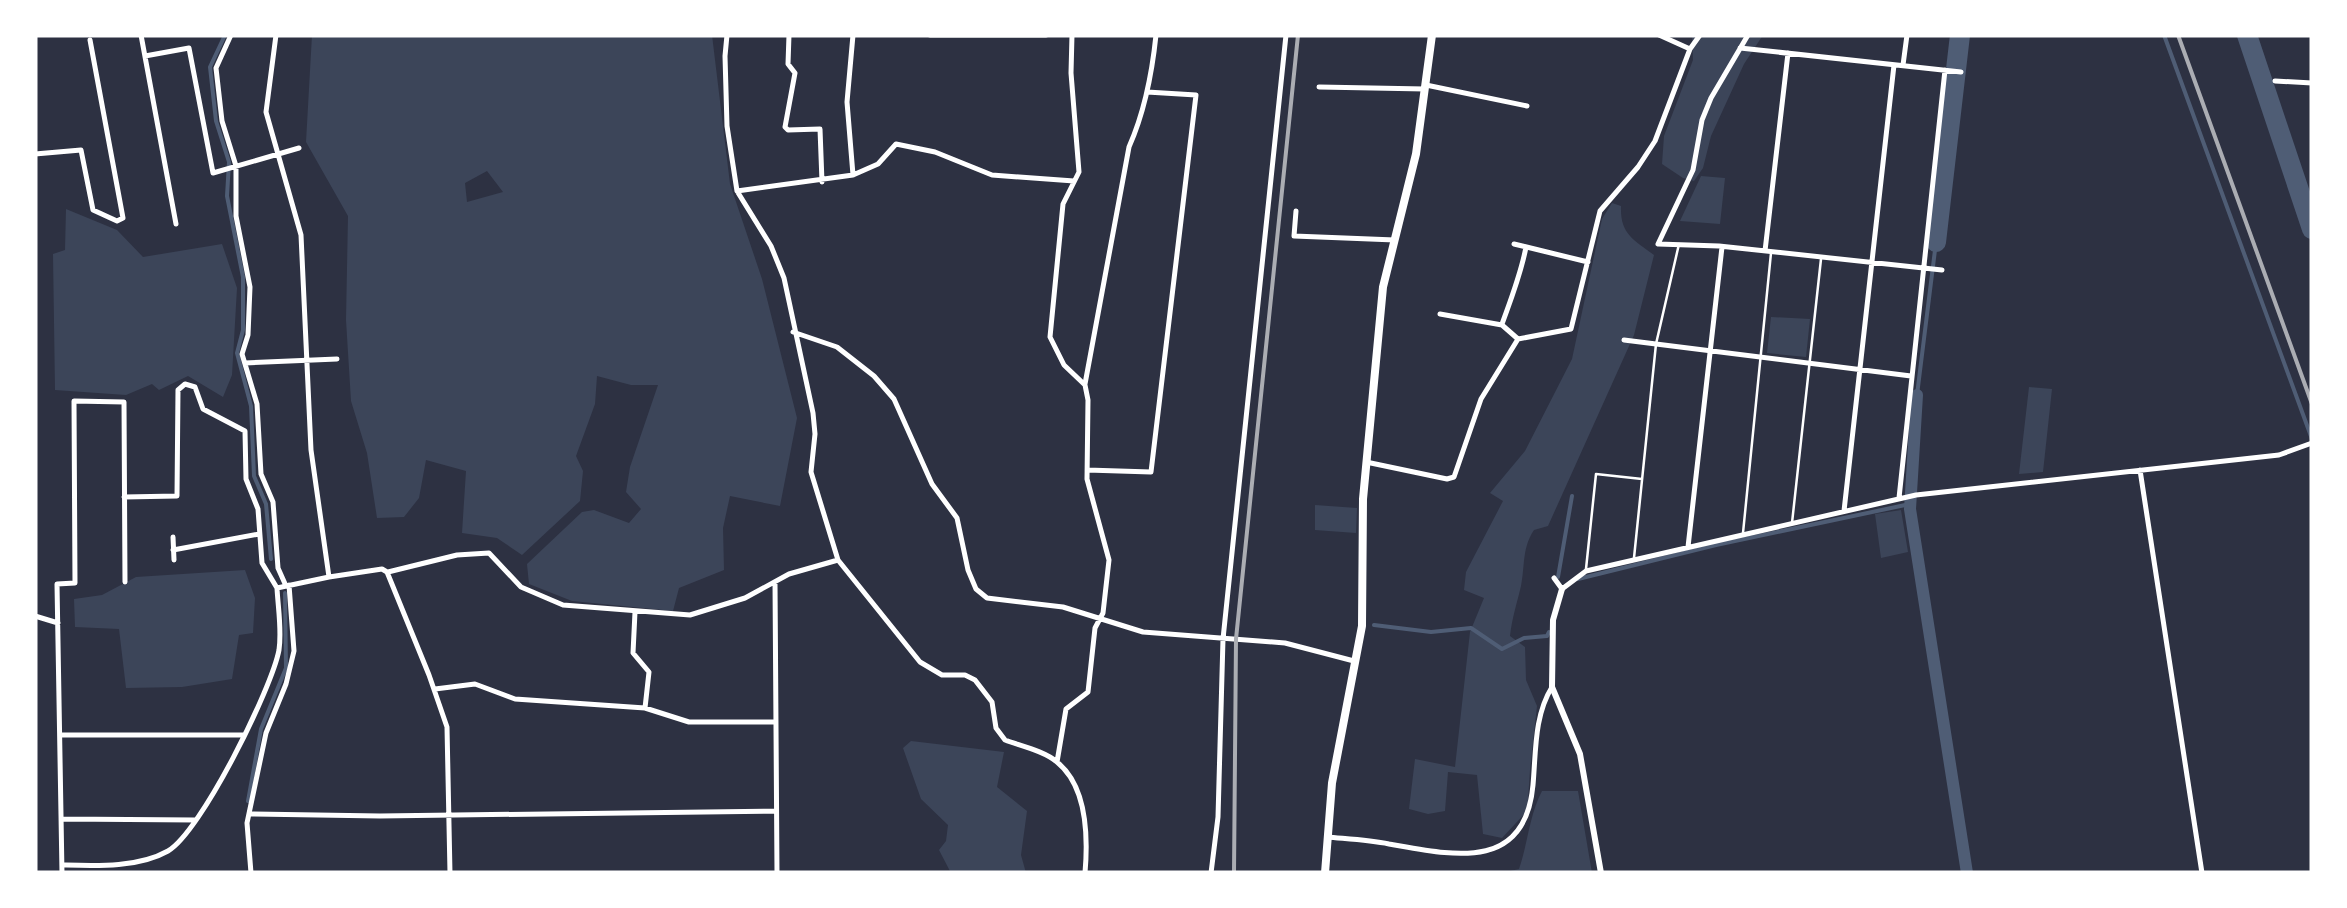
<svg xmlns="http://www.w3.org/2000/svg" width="2347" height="908" font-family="Rubik,sans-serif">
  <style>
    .green { fill: #3c4559; fill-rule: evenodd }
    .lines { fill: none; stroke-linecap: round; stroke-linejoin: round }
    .stream { stroke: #4f5d75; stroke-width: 4 }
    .canal { stroke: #4f5d75; stroke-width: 12 }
    .river { stroke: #4f5d75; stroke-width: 20 }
    .service { stroke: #fff; stroke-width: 2.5 }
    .minor { stroke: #fff; stroke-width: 5 }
    .tertiary { stroke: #fff; stroke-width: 6 }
    .secondary { stroke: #fff; stroke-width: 8 }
    .rail { stroke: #abadb3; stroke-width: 4 }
  </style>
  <rect width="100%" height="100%" fill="#2d3142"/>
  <path class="green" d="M312,35h400l18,149 32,95 35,139 -17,88 -50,-10 -7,32 1,42 -45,18 -6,23 -101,-10 -43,-17 -2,-20 55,-52 12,-2 35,13 12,-14 -15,-17 4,-25 28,-82h-27l-34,-9 -2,28 -19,52 7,15 -3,30 -58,54 -25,-17 -35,-5 4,-62 -40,-11 -7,38 -15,19 -27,1 -10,-65 -16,-52 -5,-81 2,-104 -42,-74zM487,171l16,21 -36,10 -2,-19z
    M1692,35h71l-19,29 -33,72 -8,32 -9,13 -11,-3 -21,-14 2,-28 29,-76z
    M1701,176l24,2 -5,46 -40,-3z
    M1612,203l9,3c-1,28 12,33 33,49l-20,80 -86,191 -14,4c-12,18 -9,35 -13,56 -4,17 -9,32 -11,50l15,11 1,33 11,26 -7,64 -2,30 3,7 -29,31 -19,-4 -6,-59 -29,-3 -3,39 -17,3 -19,-5 6,-50 40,8 15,-135 14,-34 -20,-8 2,-18 37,-71 -13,-8 35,-42 47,-92 30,-140z
    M66,209l51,21 26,27 79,-13 15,44 -5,87 -9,22 -35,-21 -29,14 -7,-6 -26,11 -71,-5 -2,-136 12,-4z
    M1771,317l39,2 -4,38 -39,-4z
    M2029,387l23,2 -9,83 -24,2z
    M1315,505l42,3 -1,25 -41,-3z
    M1901,510l7,42 -27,6 -6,-44z
    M245,570l10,28 -2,35 -14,2 -7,44 -50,8 -56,1 -7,-59 -44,-2 -1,-28 28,-4 34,-18z
    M911,741l93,11 -7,35 30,24 -6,44 5,18h-75l-12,-23 7,-9 2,-16 -27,-26 -18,-51z
    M1542,791h36l14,82h-90l17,-4c9,-26 10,-53 23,-78z"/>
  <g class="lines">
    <path class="stream" d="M225,35l-15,32 6,54 13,41 -2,34 16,81v53l-6,23 14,53 3,70 12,28 5,55
      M2164,35l148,404
      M1917,395l19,-153
      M1558,577l14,-81
      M1578,579l138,-34 194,-41
      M1374,625l57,7 40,-4 31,21 22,-11 23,-2 2,-4
      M248,801l13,-72 25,-61 -1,-75"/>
    <path class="canal" d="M1917,395l-7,114 57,364"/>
    <path class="river" d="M2247,35l65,194
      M1936,242l24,-207"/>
    <path class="service" d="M1792,523l29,-264
      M1743,533l28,-280
      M1634,558l22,-214 23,-100
      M1586,569l10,-95 46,5"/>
    <path class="minor" d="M141,35l35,189
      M231,35l-15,33 6,53 14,45v50l14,71 -2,48 -6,19 15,50 4,70 12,28 5,66 8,18
      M276,35l-10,77 35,123 10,215 18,127 53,-8 5,3 42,103 18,52 3,146
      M727,35l-2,21 2,70 10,65 34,55 13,32 29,135 2,21 -4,38 27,88 82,102 22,13h23l10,5 17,22 4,26 9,12c16,6 39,11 52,22 31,25 31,76 28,111
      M789,35l-1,29 7,9 -10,54 3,3 32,-1 2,53
      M930,35h116
      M1659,35l31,14
      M1748,35l-37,63 -9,22 -9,50 -35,74 61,2 223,24
      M1740,48l221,24
      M145,56l44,-8 24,125 86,-25
      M1903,65l4,-30
      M2275,81l37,2
      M1426,85l101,21
      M1319,87l106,2
      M35,154l46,-4 12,60 24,11 6,-3 -33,-178
      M853,175l-6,-73 6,-67
      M737,191l116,-16 25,-11 18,-20 39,8 57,23 82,6
      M1296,211l-2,25 101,4
      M1514,244l74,18
      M1765,251l23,-198
      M1440,314l62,11 16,14
      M1502,324c9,-25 19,-50 24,-77
      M793,332l44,15 37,29 20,23 38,85 25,34 11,52 8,19 11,9 76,9 80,25 142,11 69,18
      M1624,340l287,36
      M245,363l92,-4
      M1085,384l44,-237c16,-36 23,-73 27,-112
      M1366,462l81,17 7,-2 27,-78 37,-60 53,-10 29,-118 38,-44 17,-26 35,-92 10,-14
      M1087,470l64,2 45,-377 -49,-3
      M2140,470l62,403
      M124,497l53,-1 1,-106 7,-6 10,3 8,22 42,22 1,48 12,30 4,54 15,25 52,-11
      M1899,498l46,-428
      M1844,511l50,-446
      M173,537l1,23
      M1688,547l34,-300
      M173,550l86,-16
      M388,572l69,-17 32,-2 32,34 42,18 127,10 55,-17 44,-24 49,-14
      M1554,578l8,11 24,-18 330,-76 363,-40 33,-12
      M775,582l2,291
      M635,612l-2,41 16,19 -4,36
      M35,616l23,7
      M435,689l40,-5 40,15 130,9 44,14h87
      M60,735h184
      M1057,762l9,-53 22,-17 7,-64 8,-15 6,-53 -22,-81 1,-79 -3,-15 -21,-20 -14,-28 13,-133 16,-32 -8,-99 1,-38
      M250,814l130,2 396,-5
      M61,819l134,1
      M1327,837c21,2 42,3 62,7 63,11 136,29 144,-59 3,-33 1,-69 19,-98
      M62,865c34,1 76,3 106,-14 33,-19 104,-163 111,-201 3,-20 -1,-42 -2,-62
      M62,873l-5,-289 18,-1 -1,-182 50,1 1,180
      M251,873l-4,-50 19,-90 20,-49 8,-33 -5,-66
      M1211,873l7,-56 5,-178 63,-604"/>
    <path class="tertiary" d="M1562,589l-9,31 -1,67 28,67 21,119"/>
    <path class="secondary" d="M1325,873l7,-90 30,-157 1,-127 20,-212 33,-133 16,-119"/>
    <path class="rail" d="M2178,35l134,369
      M1234,873l2,-234 62,-604"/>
  </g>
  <rect width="2347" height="908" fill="none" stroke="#ffffff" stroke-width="75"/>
</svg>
